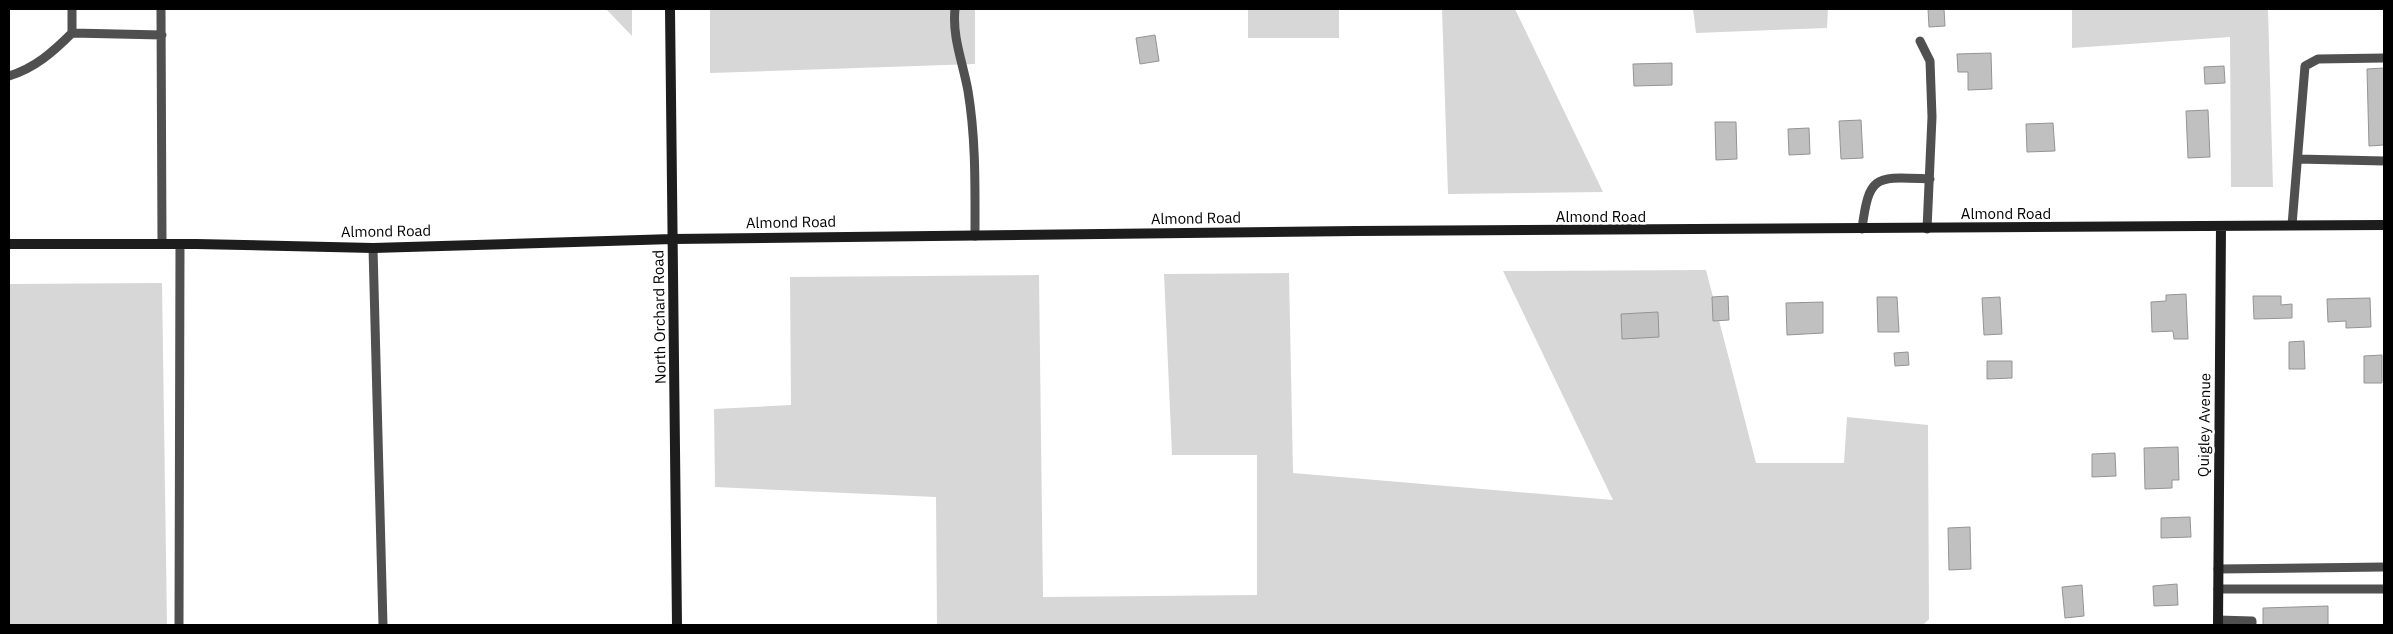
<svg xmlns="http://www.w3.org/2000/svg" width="2393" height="634" font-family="'IBM Plex Sans',sans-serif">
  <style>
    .green { fill: #d7d7d7 }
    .building { fill: #c0c0c0; stroke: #949494 }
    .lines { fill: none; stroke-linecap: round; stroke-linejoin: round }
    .lane { stroke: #505050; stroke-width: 9 }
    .secondary { stroke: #1d1d1d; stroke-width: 10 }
    .labels { text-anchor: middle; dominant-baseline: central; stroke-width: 5; stroke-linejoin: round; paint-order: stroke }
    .street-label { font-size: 15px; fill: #000; stroke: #fff }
  </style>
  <rect width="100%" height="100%" fill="#fff"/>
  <path class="green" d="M606,9h26v27z
    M710,9h265v55l-265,9z
    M1248,9h91v29h-91z
    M1442,9h73l88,183 -155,2z
    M1693,9h135l-1,19 -131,5z
    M2072,9h196l5,178h-42l-1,-150 -158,11z
    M1706,270l50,193h88l3,-46 81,8 1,194 -6,6h-986l-1,-128 -221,-10 -1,-78 77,-4 -1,-128 249,-2 4,322 214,-2v-140h-85l-8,-181 125,-1 4,200 320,27 -110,-229z
    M162,283l5,342h-158v-341z"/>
  <path class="building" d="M1928,9h16l1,17 -16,1z
    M1155,35l4,26 -19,3 -4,-26z
    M1991,53l1,36 -24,1v-18h-10l-1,-18z
    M1672,63v22l-38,1 -1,-22z
    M2224,66l1,17 -20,1 -1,-17z
    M2384,68v77l-15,1 -2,-77z
    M2208,110l2,47 -22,1 -2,-47z
    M1861,120l2,38 -22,1 -2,-38z
    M1715,122h21l1,37 -21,1z
    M2053,123l2,28 -28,1 -1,-28z
    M1809,128l1,26 -21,1 -1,-26z
    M2186,294l2,45h-14l-1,-8 -21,1 -1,-30 15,-1v-6z
    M1728,296l1,24 -16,1 -1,-24z
    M2253,296h28v9l11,-1v14l-38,1z
    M1877,297h20l2,35h-21z
    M2000,297l2,37 -18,1 -2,-37z
    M2370,298l1,29 -25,1v-7l-18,1 -1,-23z
    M1823,302v31l-36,2 -1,-32z
    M1658,312l1,25 -37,2 -1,-25z
    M2304,341l1,28h-16v-27z
    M1908,352l1,13 -14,1 -1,-13z
    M2382,355v28h-18v-27z
    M1987,361h25v17l-25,1z
    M2178,447l1,33h-7v8l-27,1 -1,-41z
    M2115,453l1,23 -24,1v-23z
    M2190,517l1,20 -30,1v-20z
    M1970,527l1,42 -22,1 -1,-42z
    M2177,584l1,21 -24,1 -1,-20z
    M2082,585l2,31 -19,2 -3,-31z
    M2328,606v19h-65v-17z"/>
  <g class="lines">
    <path class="lane" d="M161,9l1,235
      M955,9c-3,28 8,54 13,82 8,48 7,96 7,145
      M72,33v-24
      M1920,41l10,20 2,56 -5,112
      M9,76c26,-8 44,-24 63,-43l90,2
      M2298,159l86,2
      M2292,225l13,-159 13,-7 66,-1
      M1862,229c7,-56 14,-52 68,-50
      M373,248l10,377
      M2218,569l166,-2
      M2218,589h166
      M2218,620l34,1v4
      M179,625l1,-381"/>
    <path class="secondary" d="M670,9l7,616
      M9,244h187l177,4 300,-9 683,-8 1028,-6
      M2218,625l3,-399"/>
  </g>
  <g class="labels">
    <g class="street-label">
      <text x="2006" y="213">Almond Road</text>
      <text x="1601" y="216">Almond Road</text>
      <text transform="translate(1196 218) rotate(-1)">Almond Road</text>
      <text transform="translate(791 222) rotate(-1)">Almond Road</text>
      <text transform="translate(386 231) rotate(-1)">Almond Road</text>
      <text transform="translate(659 317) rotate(-91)">North Orchard Road</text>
      <text transform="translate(2204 425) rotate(-89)">Quigley Avenue</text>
    </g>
  </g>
  <rect width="2393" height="634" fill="none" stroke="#000000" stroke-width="20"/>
</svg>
